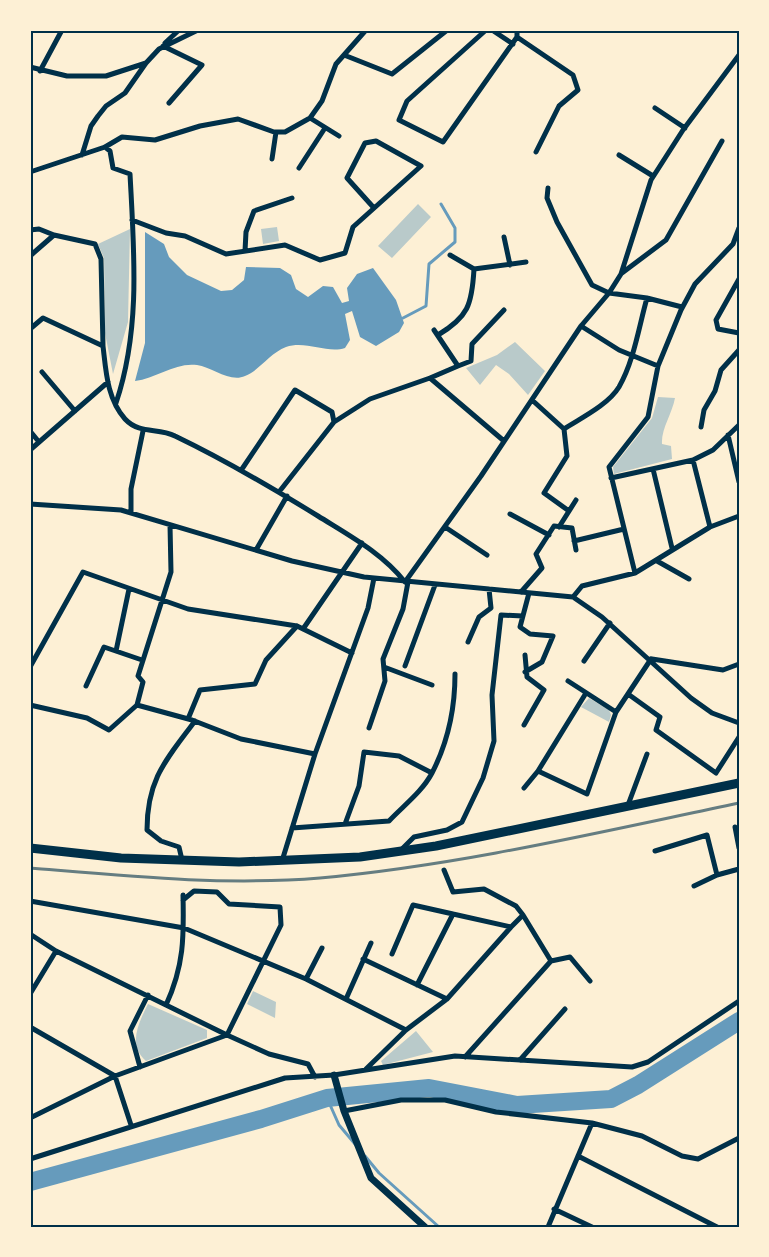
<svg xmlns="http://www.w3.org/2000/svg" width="769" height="1257" font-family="'Fira Sans',sans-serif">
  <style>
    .green { fill: #b9caca }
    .water { fill: #669bbc }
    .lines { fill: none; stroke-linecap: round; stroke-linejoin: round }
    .stream { stroke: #669bbc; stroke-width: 3 }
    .river { stroke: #669bbc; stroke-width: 18 }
    .minor { stroke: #003049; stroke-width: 5 }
    .tertiary { stroke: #003049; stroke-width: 7 }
    .trunk { stroke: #003049; stroke-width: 9 }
    .rail { stroke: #657d81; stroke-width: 3 }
    .neatline { fill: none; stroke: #003049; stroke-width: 2 }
  </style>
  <rect width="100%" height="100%" fill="#fdf0d5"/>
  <path class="green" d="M418,204l13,13 -39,41 -14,-12z
    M277,227l2,14 -16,3 -2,-15z
    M130,229l-2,93 -15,52 -8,-41 -1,-75 -6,-14z
    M515,342l30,29 -17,24 -19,-21 -13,-9 -16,20 -14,-17 31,-13z
    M658,397l17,1c-3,16 -14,31 -13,46l9,2 1,13 -58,15 -1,-7 39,-49z
    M589,698l20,12 2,5 -2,7 -28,-15z
    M253,991l23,11 -1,16 -28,-14z
    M148,1004l59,26v8l-61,23c-19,-16 -7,-39 2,-57z
    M416,1031l17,21 -50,13 -2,-4z"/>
  <path class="water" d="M145,232l19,12 5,13 18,18 34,16 11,-1 12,-10 2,-13 34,1 11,7 5,14 12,8 15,-11 10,1 9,16 7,-2 -2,-13 10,-14 16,-6 23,32 8,23 -5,9 -23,14 -16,-9 -8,-26 -7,3 5,26 -5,8c-18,6 -39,-8 -59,-1 -16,6 -26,23 -41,29 -15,7 -33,-9 -48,-11 -21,-3 -41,13 -62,16l10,-38z"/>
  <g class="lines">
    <path class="stream" d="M403,318l23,-12 3,-42 26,-22v-14l-14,-24
      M327,1098l12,27 16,19
      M365,1156l14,17 60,54"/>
    <path class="river" d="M30,1182l231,-63 66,-21 102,-10 88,17 94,-6 27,-14 101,-64"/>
    <path class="minor" d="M486,30l-79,71 -8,19 44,22 74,-105v-7
      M492,30l21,14
      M517,37l56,38 5,15 -19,16 -23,46
      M165,43l14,-13
      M163,46l39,19 -33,38
      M344,55l48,19 54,-43
      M30,67l37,9h39l40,-13 13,-14 39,-19
      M40,71l22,-41
      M655,108l30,20
      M310,118l29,18
      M105,147l5,4 3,17 17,6c4,77 11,155 -14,229
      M82,155l9,-29 7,-10 8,-10 19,-13 21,-30
      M619,155l34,21
      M272,159l4,-27
      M299,168l26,-40
      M30,172l75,-25 17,-10 33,3 45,-14 38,-7 36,13h11l25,-14 12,-17 14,-37 30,-34
      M548,188l-1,10 10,24 35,63 17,8 38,5 35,9
      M132,220l34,13 19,3 41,18 59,-9 35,15 25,-7 8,-26 68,-61 -45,-25 -11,2 -18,35 27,30
      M30,230l9,-1 15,6
      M504,237l6,28
      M245,251l1,-19 8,-21 38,-13
      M450,255l24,14
      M30,256l24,-21 41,9 6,15 2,87 -60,-28 -13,11
      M622,273l44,-33 56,-99
      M739,279l-23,41 2,9 21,4
      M581,326l38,24 39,16
      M438,335c30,-18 34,-30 36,-66l52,-7
      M103,346c3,25 4,53 22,73 15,16 33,8 50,17 50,24 96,51 143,80 32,20 64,37 87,66
      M458,366l13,-5 1,-17 32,-34
      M42,372l33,39
      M430,378l28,-12 -24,-36
      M532,400l32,29 3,27 -23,37 25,18
      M701,427l3,-17 11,-19 6,-21 18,-20
      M564,429c17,-11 44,-24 55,-42 15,-26 20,-61 28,-89
      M30,431l9,11
      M728,435l11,47
      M30,450l78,-68
      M693,460l17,67
      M242,469l53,-79 37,22 2,10 36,-23 60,-21 74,63
      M653,469l19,79
      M611,478l82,-18 20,-10 26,-25
      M279,492l55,-70
      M30,504l91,6 171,51 72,16 209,20 29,20 89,81 21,15 27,10
      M131,513v-24l12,-58
      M510,514l39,21
      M445,527l42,28
      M559,527l17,-27
      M574,541l50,-12
      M256,550l31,-54
      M657,561l32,18
      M635,573l-26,-106 39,-50 10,-51 23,-56 14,-26 38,-40 6,-16
      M405,582l76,-106 100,-150 28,-33 12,-19 30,-94 32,-50 56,-75
      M521,592l21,-24 -6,-14 18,-28 18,2 4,22
      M573,597l9,-11 53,-13 75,-46 29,-11
      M303,629l59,-86
      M468,642l11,-25 12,-9 -2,-19
      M116,651l13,-62
      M652,659l71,11 16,-6
      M584,661l26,-38
      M405,666l30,-81
      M30,667l53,-95 105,37 109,17 55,27
      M384,667l48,18
      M525,672l17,-10 11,-26 -23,-2 -10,-7 9,-34
      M568,681l48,31
      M86,686l18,-39 38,13
      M586,693l-48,78 49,23 29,-82 35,-53
      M628,694l32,23 -4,13 60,43 23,-36
      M30,705l57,13 22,12 28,-25 6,-23 -5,-6 33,-104 -1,-47
      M137,705l55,15 49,19 74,15
      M188,719l12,-29 55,-6 11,-24 31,-34
      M524,725l20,-35 -17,-13 -2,-22
      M369,728l16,-47 -2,-22 20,-50 5,-27
      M524,788l14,-17
      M628,805l19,-51
      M345,824l14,-38 5,-34 35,4 33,17
      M735,827l4,21
      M292,828l97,-7c14,-15 33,-29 43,-48 16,-31 23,-66 23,-99
      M400,851l14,-14 33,-7 15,-8 21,-44 11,-37 -2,-46 9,-80 22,1
      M655,851l52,-16 10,40
      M182,860l-3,-13 -18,-6 -14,-11c0,-51 19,-70 48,-109
      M282,861l33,-107 53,-146 6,-30
      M444,870l9,22 31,-3 32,17 7,9
      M694,886l23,-11 22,-6
      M30,901l154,27 122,51 100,51
      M30,934l26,17 171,84 42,19 39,10 7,13
      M392,954l21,-49 40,9
      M363,959l84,40
      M551,961l19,-4 20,24
      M306,979l16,-31
      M417,985l36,-71 58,13 12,-12 28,46 -86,96
      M30,994l26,-43
      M346,999l25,-56
      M166,1005c18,-39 18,-68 17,-110
      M30,1027l85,49 16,49
      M520,1060l45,-51
      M140,1067l-10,-36 18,-36
      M366,1069l40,-39 41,-31 64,-72
      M344,1111l57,-11h44l51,12 96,11 50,13 40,20 16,3 41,-21
      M30,1118l85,-42 112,-41 54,-110 -1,-18 -51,-3 -12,-12 -23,-1 -11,9
      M578,1156l139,71
      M30,1159l255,-81 49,-3 121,-19 177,11 16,-5 91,-61
      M554,1209l38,18
      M548,1227l44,-104"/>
    <path class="tertiary" d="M334,1075l10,36 27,67 54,49"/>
    <path class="trunk" d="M30,848l91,10 118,4 121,-5 76,-11 303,-63"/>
    <path class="rail" d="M30,868c96,8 193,18 290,10 141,-13 280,-46 419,-75"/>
  </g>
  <rect width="769" height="1257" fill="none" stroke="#fdf0d5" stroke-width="63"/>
  <rect x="32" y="32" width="706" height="1194" class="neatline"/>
</svg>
